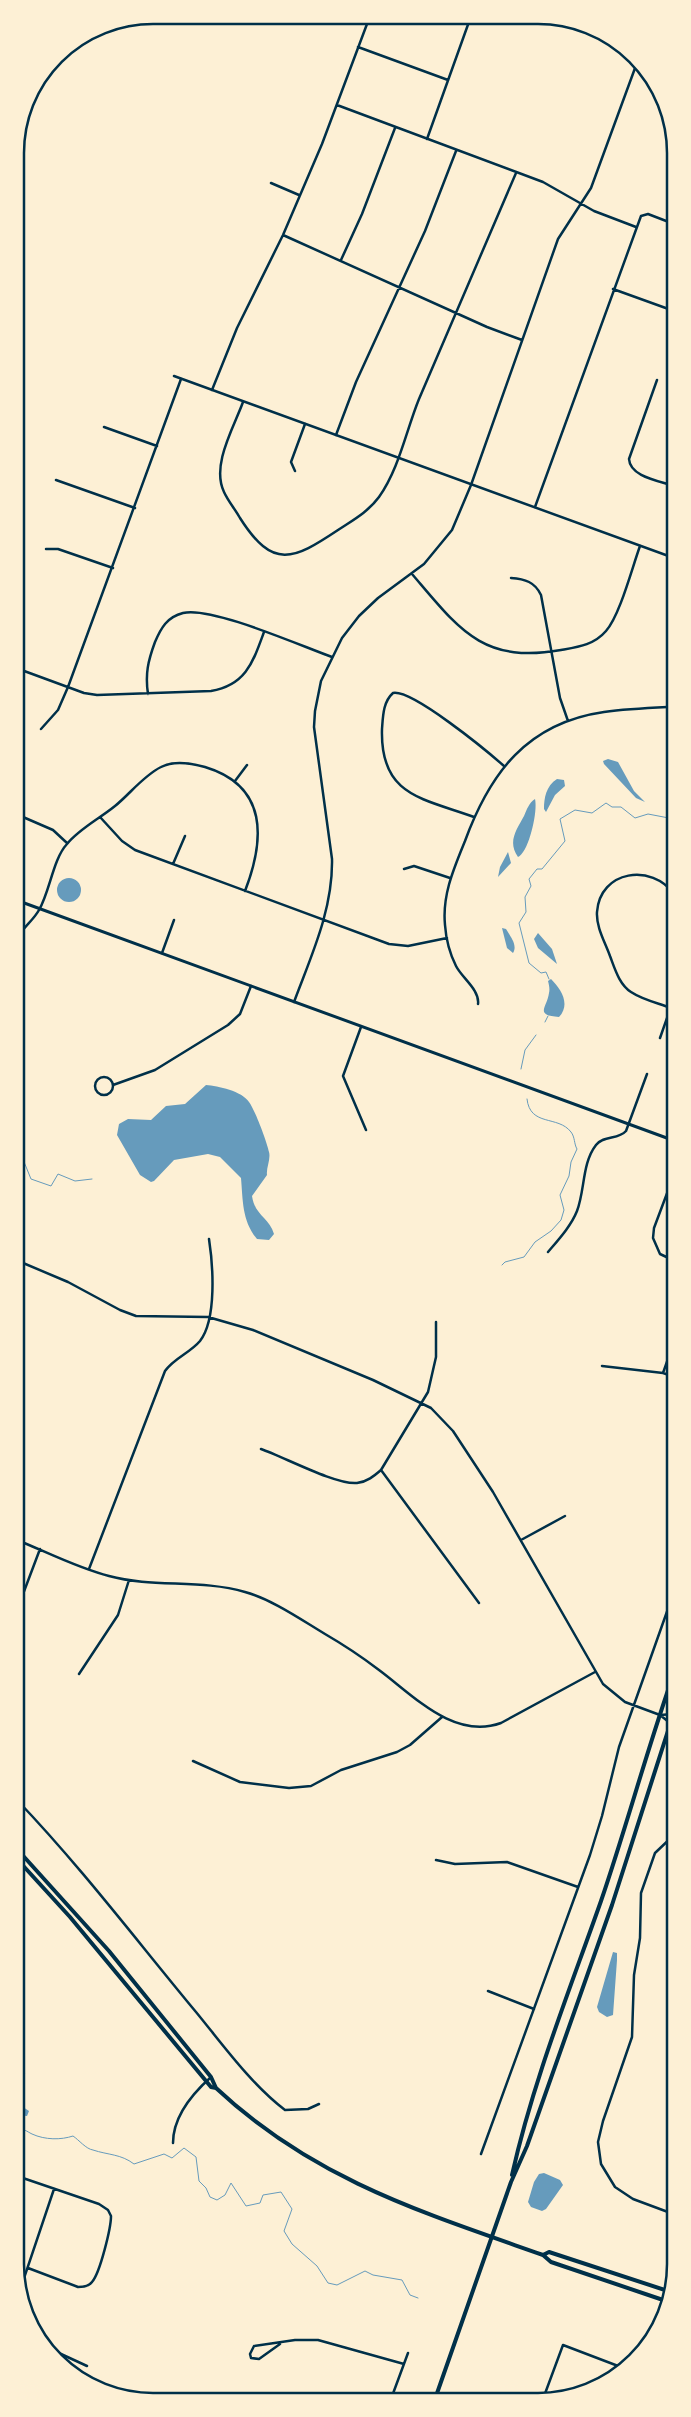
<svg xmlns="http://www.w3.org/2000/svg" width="691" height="2417" font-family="'Work Sans',sans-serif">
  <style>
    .water { fill: #669bbc }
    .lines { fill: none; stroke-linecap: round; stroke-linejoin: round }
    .stream { stroke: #669bbc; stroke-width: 1 }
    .minor { stroke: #003049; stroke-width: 2.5 }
    .tertiary { stroke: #003049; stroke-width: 2.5 }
    .secondary { stroke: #003049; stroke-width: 3 }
    .primary { stroke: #003049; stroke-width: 4 }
    .trunk { stroke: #003049; stroke-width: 4 }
    .rim { fill: none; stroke: #003049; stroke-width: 2.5 }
  </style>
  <rect width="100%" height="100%" fill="#fdf0d5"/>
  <path class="water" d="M608,759l10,3 16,29 11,11 -9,-4 -32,-34 -1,-3z
    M557,779l7,1 1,6 -10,9 -9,17 -2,-3c0,-11 2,-23 13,-30z
    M535,799c3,12 -6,53 -17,58 -11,-15 -1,-28 6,-41 3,-7 5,-13 11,-17z
    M508,852l3,11 -13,14 2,-10z
    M57 890a12 12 0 1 1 24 0a12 12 0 1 1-24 0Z
    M502,928l4,1c4,7 12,16 7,24l-6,-5z
    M538,933l14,16 5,15 -19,-16 -4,-9z
    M551,979c10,10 20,25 8,38 -25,-2 -12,-9 -10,-24 1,-4 0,-8 -1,-12z
    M206,1085c12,1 36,6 43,17 6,8 18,40 20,50 2,7 -3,16 -2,23l-15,21c3,20 17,21 22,38l-5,6 -12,-1c-15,-18 -14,-38 -16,-61l-21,-21 -12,-3 -34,6 -20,21 -3,1 -11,-7 -23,-40 2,-11 9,-5 23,1 15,-14 19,-2z
    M613,1952l4,1v7l-4,55 -6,2 -8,-5 -2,-5z
    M17,2103l12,8 -2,5 -10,-1z
    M544,2173l16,7 3,5 -17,24 -4,2 -11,-4 -3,-5 6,-20 5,-8z"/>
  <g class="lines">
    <path class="stream" d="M549,979l-3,-7 -5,1 -12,-10 -10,-40 7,-11 -1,-15 6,-11 -2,-7 8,-10h5l23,-28 -5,-22 15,-9 17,3 14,-10 6,4h9l14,11 13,-4 26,5
      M545,1022l3,-6
      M521,1069l4,-19 11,-15
      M16,1149l4,3 11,27 20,7 7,-12 17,7 17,-2
      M502,1265l3,-3 19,-5 11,-15 16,-11 10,-11 3,-10 -4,-15 9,-19 2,-14 6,-13c-3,-5 -2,-12 -6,-17 -13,-17 -41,-5 -44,-33
      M17,2067l8,6 -8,9
      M17,2129c8,0 9,2 15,5 13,6 29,6 41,2 6,4 13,13 20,14 15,5 28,4 41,14l30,-10 8,4 12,-10 12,9 3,24 7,7 4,9 7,3 8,-5 6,-12 15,23 14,-3 3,-8 18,-3 11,17 -8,22 8,13 25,22 11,17 9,2 28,-14 8,4 29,5 8,15 8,3"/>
    <path class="minor" d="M358,47l90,33
      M337,105l206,77 51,29 42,16
      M427,139l43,-120 -5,-2
      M271,183l28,12
      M283,235l204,92 35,13
      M341,260l21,-46 33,-86
      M613,289l61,22
      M657,380l-28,79c1,18 31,22 45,27
      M212,390l25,-62 46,-93 39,-91 48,-128
      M243,402c-9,25 -32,63 -19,90 4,9 11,17 16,26 33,52 53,42 98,12 15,-10 30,-18 41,-33 20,-28 27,-66 40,-98 32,-75 65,-150 97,-226
      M104,427l53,19
      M336,435l20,-53 69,-151 31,-80
      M295,471l-4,-9 14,-38
      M56,480l79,28
      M535,507l106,-291 7,-2 26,10
      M46,549h12l55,19
      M412,574c47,55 70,90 149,76 17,-3 33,-5 45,-19 14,-16 26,-63 34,-85
      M511,578c14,1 24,4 30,17l19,103 8,23
      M16,668l68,25 13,2 114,-4c35,-6 42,-29 53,-59
      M148,694c-3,-20 0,-33 7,-52 6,-14 12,-25 28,-29 28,-7 118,33 149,44
      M41,729l17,-19 10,-23 113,-308
      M673,757l-5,-80 6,-30
      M235,781l12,-16
      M16,814l37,16 14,13
      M100,817l22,24 13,9 254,94 19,2 39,-8
      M474,817c-52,-19 -94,-21 -92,-88 1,-13 1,-27 11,-36 19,-4 94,58 111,73
      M173,864l12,-28
      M404,869l10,-3 36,12
      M16,940c6,-12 17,-19 23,-30 11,-19 14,-51 28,-66 12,-15 32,-25 48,-38 15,-12 28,-30 46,-39 13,-7 30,-4 44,0 63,19 60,72 40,124
      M162,953l12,-33
      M294,1002c17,-46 39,-92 38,-143l-18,-132 1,-16 6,-30 21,-43 17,-22 19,-18 46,-34 28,-34 19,-45 87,-246 33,-51 47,-128
      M478,1004c2,-14 -16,-26 -22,-38 -6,-12 -10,-27 -11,-41 -3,-30 9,-57 20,-84 25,-68 62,-118 139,-129 22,-3 44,-4 65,-5
      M671,1008c-13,-5 -28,-8 -40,-16 -12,-8 -16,-23 -21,-36 -5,-14 -14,-29 -13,-44 3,-42 55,-49 77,-18
      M361,1027l-18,49 23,54
      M660,1038l14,-40
      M95 1086a9 9 0 1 1 18 0a9 9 0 1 1-18 0Z
      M113,1085l42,-15 73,-45 12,-11 11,-28
      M675,1172l-21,56 -1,10 7,16 15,7
      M548,1252c11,-13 23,-26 29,-41 8,-21 5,-48 19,-66 8,-10 22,-5 30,-14l21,-57
      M16,1260l52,22 52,28 16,6 72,1 45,13 120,50 58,28 22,23 40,61 110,192 22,18 35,13
      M602,1366l61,7 12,4
      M663,1373l12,-34
      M261,1449c23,8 75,36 96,34 10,-1 17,-7 24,-13l47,-78 8,-35v-35
      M381,1470l98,133
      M17,1540c30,12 60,28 92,36 44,12 92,3 136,16 28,8 55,27 80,42 19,11 37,23 54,36 35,26 75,70 122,53l94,-51
      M521,1540l44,-24
      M89,1569l76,-198c9,-13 25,-18 35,-30 17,-22 13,-76 9,-102
      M17,1610l23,-61
      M79,1674l39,-59 11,-35
      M193,1761l47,21 49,6 22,-2 30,-16 56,-18 13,-7 32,-28
      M17,1800c64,67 120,141 179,212 27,33 55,72 89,98l23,-1 11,-5
      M436,1860l19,4 52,-2 71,25
      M488,1991l46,18
      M173,2143c0,-27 19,-49 38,-66
      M481,2154l109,-299 12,-39 17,-69 56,-158
      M17,2176l82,28 9,6 3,6c0,12 -11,57 -19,66 -3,4 -9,5 -14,5l-50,-19
      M19,2293l35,-104
      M280,2344l-21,15 -8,-1 -1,-4 4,-8 41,-6h23l86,24
      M48,2348l39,18
      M391,2399l17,-46
      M543,2399l20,-54 63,24"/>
    <path class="tertiary" d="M174,376l500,182
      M660,1715l15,12
      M660,1715l14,-1
      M675,1834l-20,19 -14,40 -1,45 -6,37 -2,62 -29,84 -5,21 3,22 14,23 18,12 43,16"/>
    <path class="secondary" d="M16,900l659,241"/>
    <path class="primary" d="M17,1849l92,102 102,126 5,11
      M17,1859l53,58 141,170 5,1c97,91 205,124 327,167l8,7 118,40
      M543,2255l6,-3 122,40"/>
    <path class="trunk" d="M512,2175c21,-94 57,-183 89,-274 26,-76 47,-155 74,-231
      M435,2399l76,-217 16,-36 85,-241 63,-196"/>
  </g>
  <path d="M0 0H691V2417H0ZM153 24H538A129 129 0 0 1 667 153V2264A129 129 0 0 1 538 2393H153A129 129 0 0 1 24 2264V153A129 129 0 0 1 153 24Z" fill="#fdf0d5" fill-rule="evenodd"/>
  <path class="rim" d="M153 24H538A129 129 0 0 1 667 153V2264A129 129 0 0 1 538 2393H153A129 129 0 0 1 24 2264V153A129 129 0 0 1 153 24Z"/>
</svg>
